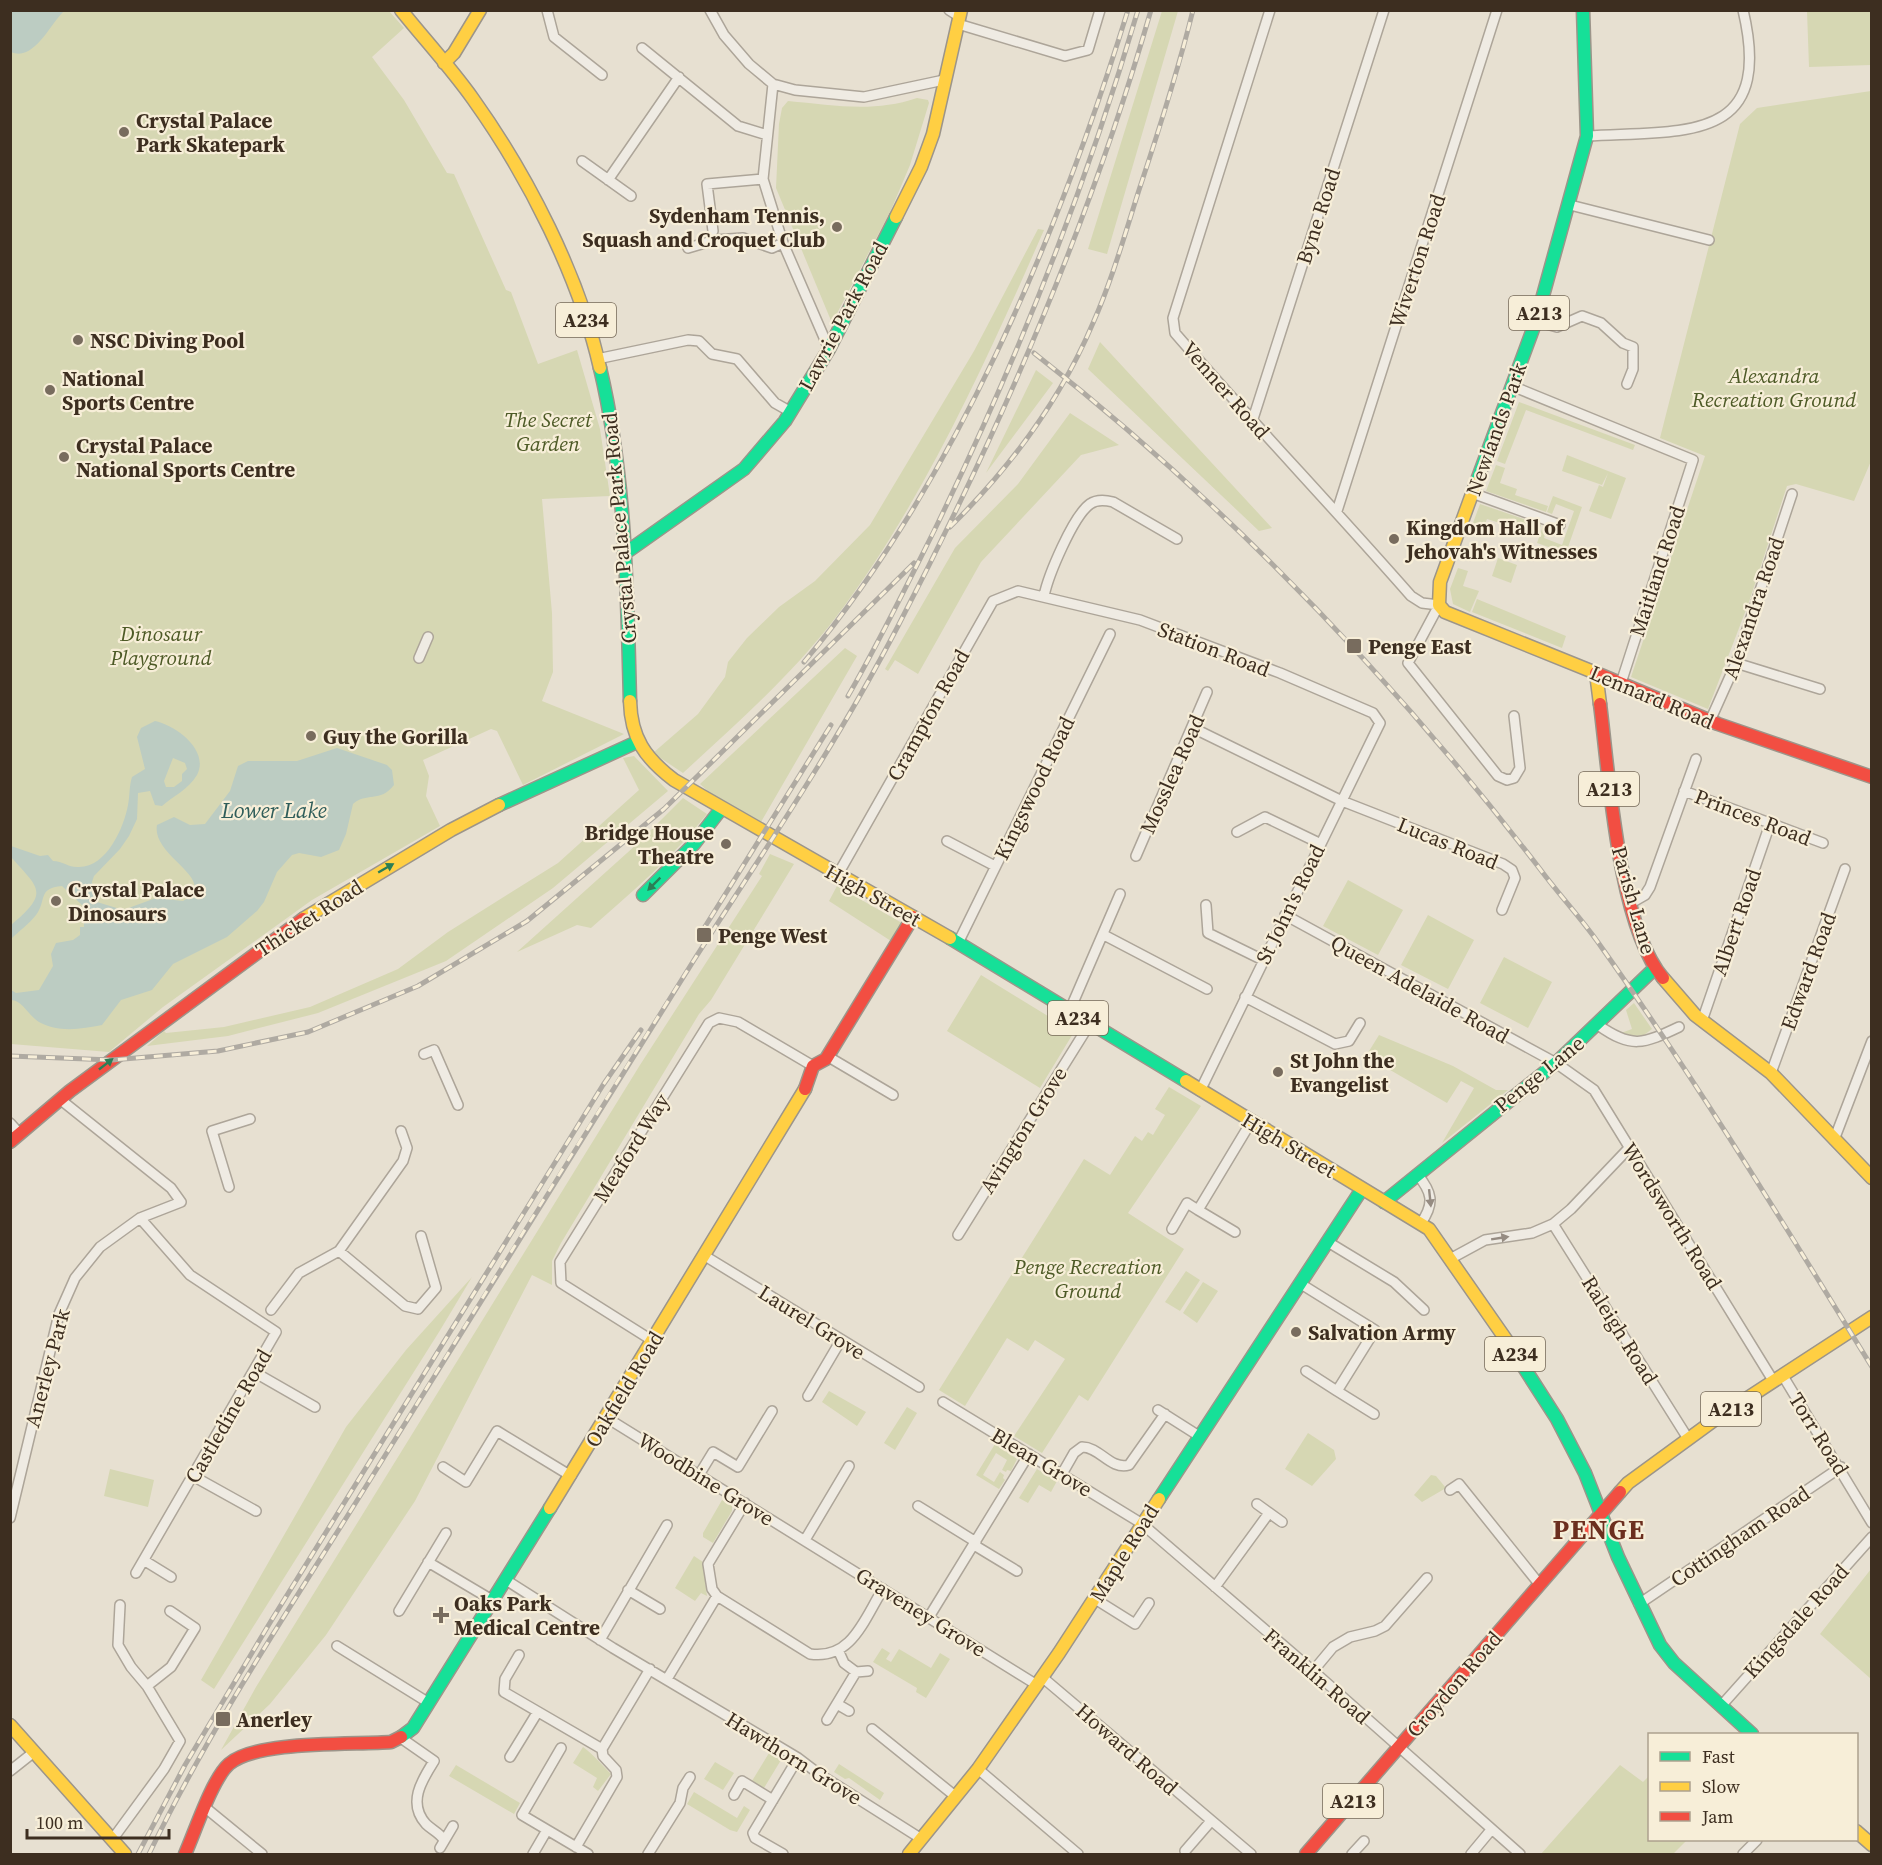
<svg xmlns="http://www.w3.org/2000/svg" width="1882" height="1865" font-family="'Source Serif 4',serif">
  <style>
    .green { fill: #d6d7b3 }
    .water { fill: #bcccc2; fill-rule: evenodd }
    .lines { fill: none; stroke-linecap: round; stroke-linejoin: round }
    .street-casing { stroke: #ada599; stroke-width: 12 }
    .fast-casing { stroke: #9c958a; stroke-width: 15 }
    .slow-casing { stroke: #9c958a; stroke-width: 15 }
    .jam-casing { stroke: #9c958a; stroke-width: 15 }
    .street { stroke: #efebe3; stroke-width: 9 }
    .fast { stroke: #16e098; stroke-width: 12 }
    .slow { stroke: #ffcf43; stroke-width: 12 }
    .jam { stroke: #f24e42; stroke-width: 12 }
    .rail-casing { stroke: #afaaa2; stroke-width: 5 }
    .rail { stroke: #f7eed8; stroke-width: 3; stroke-dasharray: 9; stroke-linecap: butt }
    .oneway { fill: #2b7e56 }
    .oneway2 { fill: #968c82 }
    .poi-dot { fill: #786c5e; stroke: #f7eed8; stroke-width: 2 }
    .labels { text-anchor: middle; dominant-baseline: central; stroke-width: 4.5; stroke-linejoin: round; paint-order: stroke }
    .shield { fill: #f7eed8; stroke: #756857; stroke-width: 1.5 }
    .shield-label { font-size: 20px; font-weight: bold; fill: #3d2e20 }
    .poi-label { font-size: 21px; font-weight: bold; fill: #3d2e20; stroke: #f7eed8; text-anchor: start }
    .street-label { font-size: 21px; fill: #3d2e20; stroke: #f7eed8 }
    .park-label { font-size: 21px; font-style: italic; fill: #4d5a26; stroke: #f7eed8 }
    .water-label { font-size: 22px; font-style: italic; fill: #2f5d5a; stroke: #f7eed8 }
    .district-label { font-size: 27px; font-weight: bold; letter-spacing: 1.5px; fill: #6b2e1e; stroke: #f7eed8 }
  </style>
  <rect width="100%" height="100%" fill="#e7e0d1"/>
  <path class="green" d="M10,11h379l15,17 -32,29 32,43 43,73 7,1 52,116 5,2 27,72 39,-14 23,79 10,67 -68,3 10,114 1,59 -11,29 82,33 -101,51 -26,-54 -6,-2 -68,31 6,16 -3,20 14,30 -128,74 -149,107 -54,45 -98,-8z
    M1162,11h16l-71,243 -19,-5z
    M1807,11h64v54l-62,2z
    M1871,91v370l-17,40 -58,-17 -9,2 -38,116 -41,107 -77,-32 74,-221 -45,-18 80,-314 17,-16z
    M917,98l11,2 1,3 -19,62 -19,45 -59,113 -56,-135 3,-64 3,-16 6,-7c45,4 85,12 129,-3z
    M1038,229l6,1c-57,130 -122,274 -208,387 -44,58 -100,107 -153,156l-30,-20 45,-39 27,-37 3,-15 19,-24 32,-31 36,-26 55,-56 104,-174z
    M1100,342l172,186 -13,3 -171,-162z
    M1036,370l17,13 -67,90z
    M1519,402l116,43 -2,5 -107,-40 -21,54 -8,-3z
    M1070,413l49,32 -38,10 -100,107 -63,112 -23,-14 -7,11 -3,-2 70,-121 63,-64z
    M1567,455l59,23 -15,41 -22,-8 10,-26 4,2 5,-14 -6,12 -40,-14z
    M1496,465l9,3 -5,15 17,6 -2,6 33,11 -2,6 -60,-21z
    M1553,496l29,11 -16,46 -29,-10 6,-17 4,2 -3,10 18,7 12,-34 -18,-7 -4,10 -5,-2z
    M1480,504l61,21 -2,6 -33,-11 -3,4 -16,-5 -6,15 -11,-3z
    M1498,558l19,7 -6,18 -19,-7z
    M1458,568l10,3 -5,15 16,5 -9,21 -17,-8 -3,-15z
    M1477,599l89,37 -4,12 -90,-36z
    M845,648l12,8 -96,166 -33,-13 -28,-25z
    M634,756l34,35 -115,97 -107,73 -128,52 -90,23 -81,10 17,-15 2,2 58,-6 86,-20 88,-38 50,-37 110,-69 81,-73 -16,-32z
    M683,798l24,16c-34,43 -75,78 -116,114l-14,-3 -60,27 120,-108z
    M770,854l24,10 -83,136 -12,14 -138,229 -9,18v24l-20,-10 -117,226 -89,134 -56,69 -49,46 35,-63 384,-622 122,-189 -3,-2z
    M1348,880l55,30 -25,45 -55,-29z
    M837,886l65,37 -11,18 -62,-40z
    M1428,915l46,25 -26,49 -47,-24z
    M1504,957l48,25 -24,46 -48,-25z
    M981,975l93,57 -34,56 -93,-57z
    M1634,1003l18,26 -12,9 -19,-1v-4l11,-4 -6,-19z
    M1379,1035l74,31 43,24h12l-66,53 32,-55 -13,-7 -14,22 -81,-47z
    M1169,1087l32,19 -73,107 56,36 -96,152 -9,-6 -37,58 -28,-17 51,-77 -30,-19 -7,11 -21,-13 -42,68 -26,-16 145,-231 26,16 25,-39 7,5 6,-9 5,3 12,-20 -10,-6z
    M1186,1271l14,9 -20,31 -15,-9z
    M472,1277l-33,55 -225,357 -13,-9 145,-253 60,-77z
    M1203,1282l15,9 -21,32 -14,-10z
    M829,1391l37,21 -9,14 -35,-24z
    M907,1407l10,6 -22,37 -11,-7z
    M1308,1433l26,17 2,9 -24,27 -27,-17z
    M995,1444l22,15 -6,12 -4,-1 -1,2 -4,-2 5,-10 -11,-7 -13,22 11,7 6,-10 4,3 -1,3 2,2 -6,9 -23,-14z
    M110,1469l44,11 -6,27 -44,-11z
    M1037,1469l20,12 -6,11 -12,-7 -11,18 -9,-5z
    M1431,1475l5,1 10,12 -24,14 -8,-7z
    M722,1500l10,6v5l-19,32 -10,-6v-4z
    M694,1556l9,6 4,34 -6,-3 -6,8 -20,-13z
    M1871,1569v110l-51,-45z
    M882,1648l8,5 -4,6 5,3 8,-13 32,19 9,-15 10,6 -24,39 -10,-6 1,-4 -44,-26z
    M583,1747c11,8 18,17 28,27l-13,17 -5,-4 4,-9 -24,-15z
    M769,1753l12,7 -17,28 -12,-7z
    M715,1762l19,11 -11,17 -19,-11z
    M839,1764l45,29 -4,7 -31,-22 -4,1 -11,-7z
    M456,1765l64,38 -6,11 -65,-38z
    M1620,1765l23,17 6,-6 1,64h37l-14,14h-132z
    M694,1792l43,26 7,-12 6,4 -13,22 -7,-2 -43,-26z"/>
  <path class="water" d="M10,11l53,-1 1,1c-14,13 -30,51 -53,41z
    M155,721c20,4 55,29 42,54 -9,15 -24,21 -35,31l-7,-1 -5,-14 -12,2 -1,26 -8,17 -9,13 -26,27 -2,6 5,19 -8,6 8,-5 26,8 33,-12 27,3c39,-21 -32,-44 -26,-76l17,-8 16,8 15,-1 25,-33 8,-25 10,-5h49l40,-13 50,17 5,5 2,15c-14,18 -28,7 -41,19l-7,30 -7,16 -18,7 -22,-4 -7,2 -15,17 -13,30 -7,9 -30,26 -54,27 -21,26 -31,10 -19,25c-20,4 -44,8 -63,-3 -10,-6 -17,-22 -28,-22v-10l5,3 23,-3 14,-24 -2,-12 5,-11 17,-3 7,-5v-8h4l-1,-21 -21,-20c-25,2 -15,15 -26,29 -7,9 -17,16 -25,24v10v-24c40,-33 27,-37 0,-68v-11l29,10 8,-1 5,6c10,0 16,7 26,6 28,0 45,-40 49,-62 2,-9 1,-19 4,-28l13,-8 -8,-32 4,-9zM173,758l12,5 2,6 -5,5v7l-8,6h-8l-2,-6z"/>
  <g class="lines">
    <g class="street-casing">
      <path id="street" d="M547,10l7,27 48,38
        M710,10l14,25 25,29 24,20 22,6 69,7 80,-17
        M949,10l11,7
        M1270,10l-97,308 2,15c77,89 158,174 236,263l11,7 17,2 -31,58 90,113 9,4 7,-2 6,-10 -6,-52
        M958,24l107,32 23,-6 12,-40
        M642,48l96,78 29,9
        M773,84l-10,95 20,64 46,106
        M1587,136c96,-6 188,9 156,-126
        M582,161l49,35
        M608,180l71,-103
        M1570,205l139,35
        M713,231l-6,-47 56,-5
        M688,248l27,-8 28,-2 29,10 11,-5
        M1536,321l21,6 25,-11 19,7 22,20 10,4v22l-6,15
        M597,359l91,-19 11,1 13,13 25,5 38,44 16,9
        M1512,386l181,74 -72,223
        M1252,422l132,-412
        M1472,493l88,32
        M1337,511l160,-501
        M1044,596c4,-20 29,-80 46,-92 7,-5 15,-4 23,-2l64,37
        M419,658l9,-21
        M1736,663l84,26
        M1710,721l26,-58 56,-169
        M1193,728l149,73 161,63 9,6 3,8 -13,32
        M1684,791l139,52
        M1237,832l28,-15 54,26
        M947,841l48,25
        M1136,856l71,-164
        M837,876l156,-275 25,-10 122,29 140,53 93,40 7,10 -180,368
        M1631,903l14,-8 5,-8 46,-128
        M1206,905l2,28 55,27
        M1285,915l271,148 38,27 180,292
        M1104,935l103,54
        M958,943l152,-309
        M1245,997l90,47 14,-3 11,-18
        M1069,1012l51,-118
        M1702,1021l68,-197
        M1598,1025c34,24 45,19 81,2
        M424,1054l10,-4 24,55
        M827,1056l66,39
        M1771,1073l74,-204
        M10,1123l10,11
        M1834,1140l38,-99
        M1417,1174c15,18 18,29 4,49
        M229,1187l-17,-56 38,-12
        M1553,1224l134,213
        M1172,1229l15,-26 11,7
        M1235,1232l-37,-22 53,-88
        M958,1235l131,-210
        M1328,1242l66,40 30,28
        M339,1251l66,55 13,3 18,-21 -15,-52
        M705,1256l214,131
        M1450,1259l35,-19 47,-7 21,-9 18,-15 59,-62
        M1301,1284l74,46 -38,61 -31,-20
        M271,1310l28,-37 40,-22 64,-90 4,-13 -6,-17
        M653,1341l-92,-58 -1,-21 149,-239 10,-5 19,4 75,44
        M254,1372l61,35
        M1783,1376l89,147
        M1337,1391l37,23
        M808,1396l33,-56
        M943,1402l198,121 179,154 200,177
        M1158,1410l41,26
        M607,1418l430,267
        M443,1467l23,15 31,-51 74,45
        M1062,1474l12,-21 8,-6c18,0 28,23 47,18l36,-51
        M699,1475l14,-23 25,15 34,-56
        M193,1476l63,35
        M1450,1490l9,-6 81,101
        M745,1503l-37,61 4,25 5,7 93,58c42,6 54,-35 73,-65
        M1257,1504l25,18
        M918,1506l58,36
        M10,1518l49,-204 16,-36 25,-31 40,-29 41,-16 -10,-14 -110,-88
        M805,1540l44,-74
        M974,1545l43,26
        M145,1561l26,16
        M428,1562l64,38
        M136,1573l140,-241 -86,-57 -50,-57
        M506,1580l107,68 185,110 21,16 101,64
        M1215,1587l54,-74
        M628,1590l32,19
        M1095,1599l40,25 14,-21
        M1639,1604l202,-137
        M399,1611l47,-78
        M929,1617l100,-163
        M600,1640l67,-115
        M337,1646l92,57
        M519,1655l-14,24 -1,13 98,57
        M1313,1671l20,-24 17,-10 25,-6 10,-5 42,-48
        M856,1672l12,-1
        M1042,1677l209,177
        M667,1679l50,-83
        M147,1686l24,-19 24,-39 -25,-17
        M837,1704l12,7
        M1721,1706l151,-169
        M827,1720l29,-48 -12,-9 -5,-11
        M872,1729l83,67
        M401,1738l33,23c-12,19 -27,42 -8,63 6,6 14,9 18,16
        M561,1748l-39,67 66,39
        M510,1757l27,-44
        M978,1769l100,85
        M10,1771l24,-19
        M734,1795l8,-14 31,19
        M207,1809l55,45
        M112,1840l52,-71 16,-28 -33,-55 -16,-19 -13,-22 2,-40
        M576,1847l41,-70 -1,-7 -13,-14 -1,-7 48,-80
        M440,1848l13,-22
        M1185,1851l26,-30
        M533,1854l14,-24
        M648,1854l32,-51 3,-15 7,-11
        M783,1854l-28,-16 -2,-5 45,-75
        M1352,1854l12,-13
        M1471,1854l20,-24
        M1743,1854l14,-14"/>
    </g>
    <g class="fast-casing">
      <path id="fast" d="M600,368c26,109 27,221 30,333
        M1476,483l60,-162 51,-185 -4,-126
        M624,554l120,-85 41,-48 44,-72 67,-132
        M499,805l138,-63
        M643,895l51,-51 27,-35
        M950,938l236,143
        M1384,1202l172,-139 99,-95
        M1507,1341l50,78 28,54 33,84 42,88 14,18 78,71
        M1159,1499l203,-310
        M401,1737l12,-9 137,-220"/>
    </g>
    <g class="slow-casing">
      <path id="slow" d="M401,10c24,30 50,58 72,89 55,77 106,177 127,269
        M444,63l10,-10 26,-43
        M896,217l25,-50 12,-33 28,-124
        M1476,483l-36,99 -1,23 6,7 151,61 4,31
        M630,701c1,37 15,57 44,79l276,158
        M303,919l148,-89 48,-25
        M1663,978l32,37 76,58 101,105
        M1186,1081l243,148 78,112
        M1620,1492l8,-9 89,-65 155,-101
        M550,1508l255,-419
        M10,1725l115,129
        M1856,1831l16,14
        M909,1854l69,-85 81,-116 100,-154"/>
    </g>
    <g class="jam-casing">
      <path id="jam" d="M1596,673l122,51 154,53
        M1600,704c9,70 18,221 63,274
        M805,1089l8,-23 13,-7 87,-142
        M10,1142l60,-51 233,-172
        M185,1854c10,-22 27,-75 44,-90 27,-24 125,-19 162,-22l10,-5
        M1306,1854l314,-362"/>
    </g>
    <use href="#street" class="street"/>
    <use href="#fast" class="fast"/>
    <use href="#slow" class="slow"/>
    <use href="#jam" class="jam"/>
    <g class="rail-casing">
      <path id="rail" d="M1034,353c190,149 359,325 506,516 20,27 43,51 62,79 96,135 183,278 270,419
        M950,527c60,-59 110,-126 143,-204 19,-43 32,-89 46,-133 20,-60 39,-119 54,-180
        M804,662c151,-179 255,-429 324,-652
        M848,696c31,-54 58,-109 86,-165 82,-168 151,-341 204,-521
        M701,933l130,-208
        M10,1056l102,4 106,-9 90,-19 110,-46 109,-65 137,-112 250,-246
        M138,1854l47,-89 86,-144 332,-536 38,-55
        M149,1854c67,-139 156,-268 237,-400 102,-165 204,-330 308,-494 70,-109 144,-218 204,-334 102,-196 192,-403 253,-616"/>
    </g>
    <use href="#rail" class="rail"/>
  </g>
  <defs><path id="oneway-solid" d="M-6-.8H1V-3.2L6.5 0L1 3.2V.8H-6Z" transform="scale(1.5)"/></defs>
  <g class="oneway">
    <use href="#oneway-solid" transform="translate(386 868) rotate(-30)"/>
    <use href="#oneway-solid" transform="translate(654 884) rotate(135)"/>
    <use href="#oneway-solid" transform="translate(106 1064) rotate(-38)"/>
  </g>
  <g class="oneway2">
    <use href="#oneway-solid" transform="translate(1430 1198) rotate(84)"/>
    <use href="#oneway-solid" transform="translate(1500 1238) rotate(-9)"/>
  </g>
  <g class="poi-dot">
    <circle cx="124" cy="132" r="6"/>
    <circle cx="837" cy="227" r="6"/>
    <circle cx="78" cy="340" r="6"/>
    <circle cx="50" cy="390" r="6"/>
    <circle cx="64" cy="457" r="6"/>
    <circle cx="1394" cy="539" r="6"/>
    <rect x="1346" y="638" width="16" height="16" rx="3"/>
    <circle cx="311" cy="736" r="6"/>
    <circle cx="726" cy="844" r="6"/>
    <circle cx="56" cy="901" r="6"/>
    <rect x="696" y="927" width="16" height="16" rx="3"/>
    <circle cx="1278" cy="1072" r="6"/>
    <circle cx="1296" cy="1332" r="6"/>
    <path d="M438 1606h6v6h6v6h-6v6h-6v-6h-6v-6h6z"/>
    <rect x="215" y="1711" width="16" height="16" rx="3"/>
  </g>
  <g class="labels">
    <g class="shield">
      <rect x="1509" y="296" width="60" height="34" rx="4.5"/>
      <rect x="556" y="303" width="60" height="34" rx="4.5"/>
      <rect x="1579" y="772" width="60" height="34" rx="4.5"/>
      <rect x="1048" y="1001" width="60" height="34" rx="4.5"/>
      <rect x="1485" y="1337" width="60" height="34" rx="4.5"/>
      <rect x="1701" y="1392" width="60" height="34" rx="4.5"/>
      <rect x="1323" y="1784" width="60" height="34" rx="4.5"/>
    </g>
    <g class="shield-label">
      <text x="1539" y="313">A213</text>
      <text x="586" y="320">A234</text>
      <text x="1609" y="789">A213</text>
      <text x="1078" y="1018">A234</text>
      <text x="1515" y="1354">A234</text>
      <text x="1731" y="1409">A213</text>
      <text x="1353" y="1801">A213</text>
    </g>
    <g class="poi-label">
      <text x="136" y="120">Crystal Palace<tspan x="136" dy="24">Park Skatepark</tspan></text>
      <text x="825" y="215" text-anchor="end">Sydenham Tennis,<tspan x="825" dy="24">Squash and Croquet Club</tspan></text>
      <text x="90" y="340">NSC Diving Pool</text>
      <text x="62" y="378">National<tspan x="62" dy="24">Sports Centre</tspan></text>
      <text x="76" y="445">Crystal Palace<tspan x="76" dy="24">National Sports Centre</tspan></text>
      <text x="1406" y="527">Kingdom Hall of<tspan x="1406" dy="24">Jehovah's Witnesses</tspan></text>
      <text x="1368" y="646">Penge East</text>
      <text x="323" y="736">Guy the Gorilla</text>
      <text x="714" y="832" text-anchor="end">Bridge House<tspan x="714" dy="24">Theatre</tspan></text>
      <text x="68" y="889">Crystal Palace<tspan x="68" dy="24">Dinosaurs</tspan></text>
      <text x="718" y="935">Penge West</text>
      <text x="1290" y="1060">St John the<tspan x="1290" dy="24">Evangelist</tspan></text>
      <text x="1308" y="1332">Salvation Army</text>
      <text x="454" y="1603">Oaks Park<tspan x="454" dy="24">Medical Centre</tspan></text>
      <text x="236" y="1719">Anerley</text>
    </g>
    <g class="street-label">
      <text transform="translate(1318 216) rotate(-72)">Byne Road</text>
      <text transform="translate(1417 261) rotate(-72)">Wiverton Road</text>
      <text transform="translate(843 316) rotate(-62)">Lawrie Park Road</text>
      <text transform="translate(1226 390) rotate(49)">Venner Road</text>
      <text transform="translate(1496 429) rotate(-70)">Newlands Park</text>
      <text transform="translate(619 528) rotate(-95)">Crystal Palace Park Road</text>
      <text transform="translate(1657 571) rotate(-72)">Maitland Road</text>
      <text transform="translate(1753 608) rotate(-71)">Alexandra Road</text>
      <text transform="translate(1214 649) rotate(21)">Station Road</text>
      <text transform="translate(1652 697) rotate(23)">Lennard Road</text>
      <text transform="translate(928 715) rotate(-61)">Crampton Road</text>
      <text transform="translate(1172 774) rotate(-66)">Mosslea Road</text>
      <text transform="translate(1034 788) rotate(-64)">Kingswood Road</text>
      <text transform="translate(1753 817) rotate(21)">Princes Road</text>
      <text transform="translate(1448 843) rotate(22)">Lucas Road</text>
      <text transform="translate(873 895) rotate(29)">High Street</text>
      <text transform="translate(1634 900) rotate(74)">Parish Lane</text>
      <text transform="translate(1290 904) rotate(-64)">St John's Road</text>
      <text transform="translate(309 918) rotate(-33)">Thicket Road</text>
      <text transform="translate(1736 922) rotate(-71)">Albert Road</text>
      <text transform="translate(1808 971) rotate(-70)">Edward Road</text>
      <text transform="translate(1420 989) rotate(29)">Queen Adelaide Road</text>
      <text transform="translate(1539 1074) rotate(-39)">Penge Lane</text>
      <text transform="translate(1023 1130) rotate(-58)">Avington Grove</text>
      <text transform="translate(1289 1145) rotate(31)">High Street</text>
      <text transform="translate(631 1148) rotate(-58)">Meaford Way</text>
      <text transform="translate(1672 1216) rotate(58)">Wordsworth Road</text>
      <text transform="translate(812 1322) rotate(32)">Laurel Grove</text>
      <text transform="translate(1620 1330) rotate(58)">Raleigh Road</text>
      <text transform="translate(47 1368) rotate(-75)">Anerley Park</text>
      <text transform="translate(624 1389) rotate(-59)">Oakfield Road</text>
      <text transform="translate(228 1416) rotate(-60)">Castledine Road</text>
      <text transform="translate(1819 1434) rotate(58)">Torr Road</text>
      <text transform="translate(1042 1462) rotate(31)">Blean Grove</text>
      <text transform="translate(706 1479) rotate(32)">Woodbine Grove</text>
      <text transform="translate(1740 1536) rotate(-34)">Cottingham Road</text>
      <text transform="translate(1124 1553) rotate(-58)">Maple Road</text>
      <text transform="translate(921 1612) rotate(32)">Graveney Grove</text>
      <text transform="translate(1796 1621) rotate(-48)">Kingsdale Road</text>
      <text transform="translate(1317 1676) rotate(41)">Franklin Road</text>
      <text transform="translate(1454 1684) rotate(-49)">Croydon Road</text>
      <text transform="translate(1127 1749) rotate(41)">Howard Road</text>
      <text transform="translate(794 1758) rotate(32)">Hawthorn Grove</text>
    </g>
    <g class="park-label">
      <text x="1774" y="375">Alexandra<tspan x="1774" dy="24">Recreation Ground</tspan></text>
      <text x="548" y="419">The Secret<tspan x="548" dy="24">Garden</tspan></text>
      <text x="161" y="633">Dinosaur<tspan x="161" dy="24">Playground</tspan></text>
      <text x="1088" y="1266">Penge Recreation<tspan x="1088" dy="24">Ground</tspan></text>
    </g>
    <g class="water-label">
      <text x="274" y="810">Lower Lake</text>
    </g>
    <g class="district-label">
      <text x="1599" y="1529">PENGE</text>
    </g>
  </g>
  <rect width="1882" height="1865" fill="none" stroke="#3d2e20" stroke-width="24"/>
  <rect x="1648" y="1733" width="210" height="108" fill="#f7eed8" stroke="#ada18e" stroke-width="1.5"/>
  <rect x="1660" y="1752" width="30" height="9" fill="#16e098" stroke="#ada18e" stroke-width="1.5"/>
  <text x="1702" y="1763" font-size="18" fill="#3d2e20">Fast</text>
  <rect x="1660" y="1782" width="30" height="9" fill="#ffcf43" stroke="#ada18e" stroke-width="1.5"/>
  <text x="1702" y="1793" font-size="18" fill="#3d2e20">Slow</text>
  <rect x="1660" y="1812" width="30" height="9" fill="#f24e42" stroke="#ada18e" stroke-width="1.5"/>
  <text x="1702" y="1823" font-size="18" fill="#3d2e20">Jam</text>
  <path d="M27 1829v9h142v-9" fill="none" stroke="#3d2e20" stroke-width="3"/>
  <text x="36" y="1829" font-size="18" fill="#3d2e20" stroke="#f7eed8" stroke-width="4.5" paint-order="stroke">100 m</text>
</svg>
